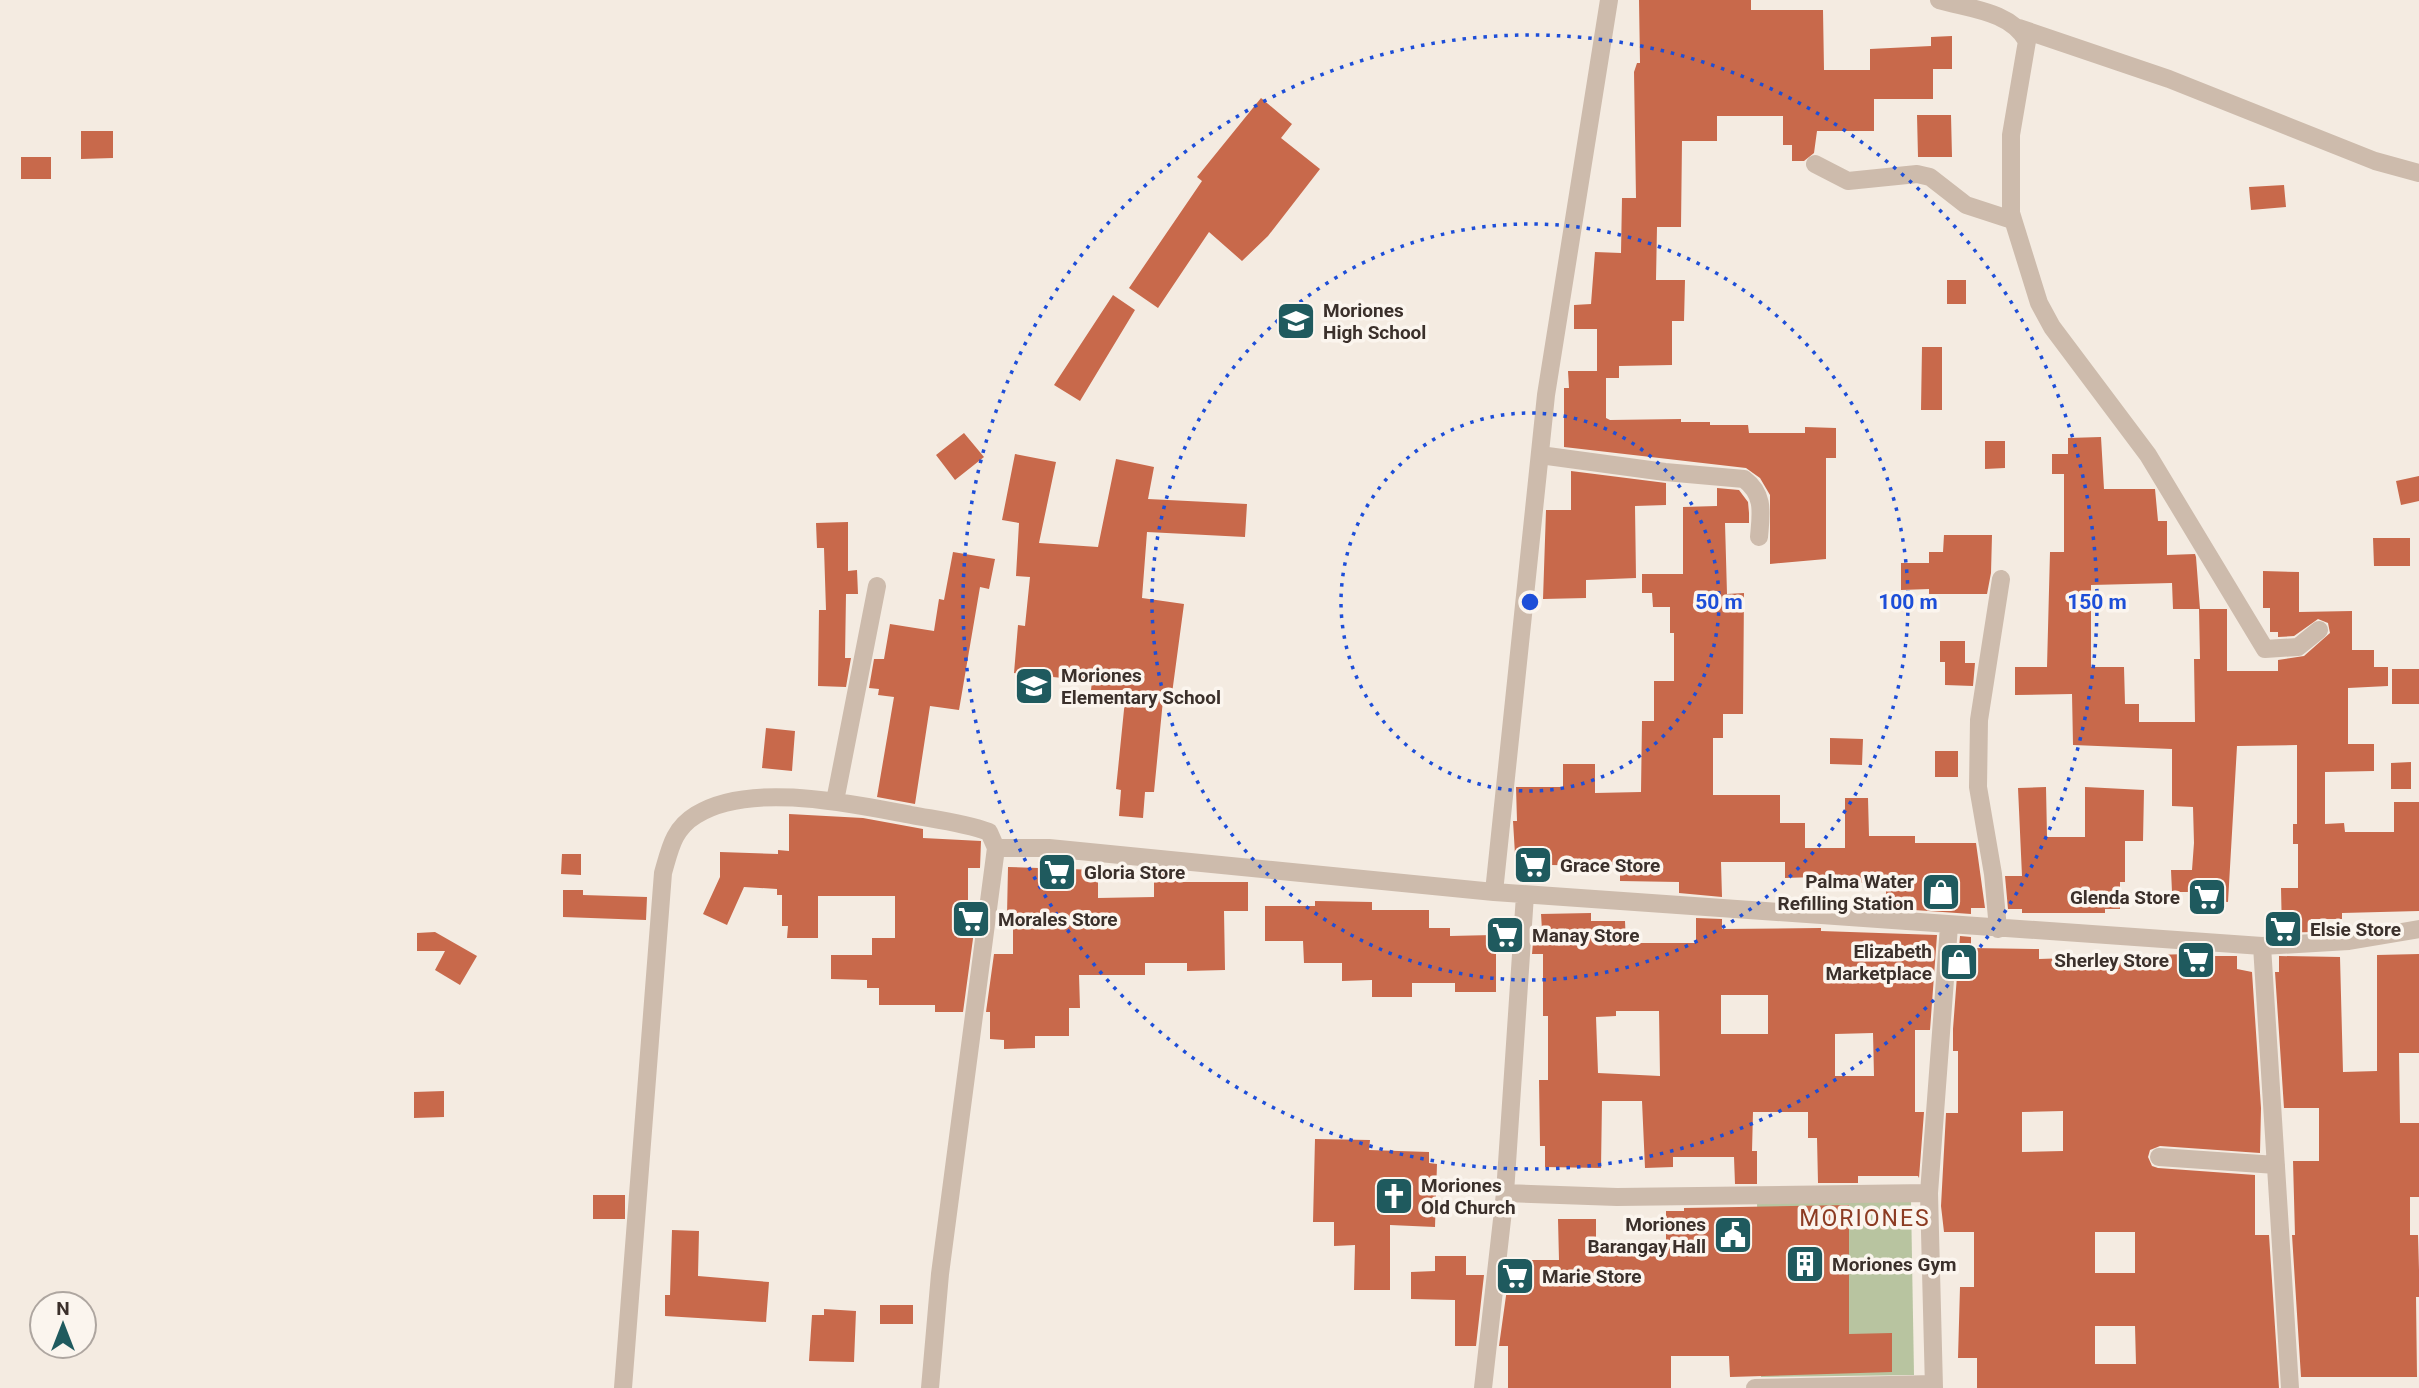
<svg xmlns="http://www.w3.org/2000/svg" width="2419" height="1388" font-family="Roboto,sans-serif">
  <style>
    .green { fill: #b8c4a0 }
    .building { fill: #c8694b; fill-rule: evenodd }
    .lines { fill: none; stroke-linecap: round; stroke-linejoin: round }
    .street { stroke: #cdbbac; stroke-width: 18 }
    .ring { fill: none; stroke: #1d4ed8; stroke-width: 3.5; stroke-dasharray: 3.5 7 }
    .labels { text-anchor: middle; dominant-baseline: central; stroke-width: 7; stroke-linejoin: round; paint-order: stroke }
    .poi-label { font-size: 19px; font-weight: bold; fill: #3b302b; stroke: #fbf5ee; text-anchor: start }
    .quarter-label { font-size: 23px; letter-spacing: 2px; fill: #8c3b22; stroke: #fbf5ee }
    .centre { fill: #1d4ed8; stroke: #fbf5ee; stroke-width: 3.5 }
    .ring-label { font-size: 21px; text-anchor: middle; font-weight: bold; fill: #1d4ed8; stroke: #fbf5ee; stroke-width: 7; stroke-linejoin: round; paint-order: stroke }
  </style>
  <rect width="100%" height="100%" fill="#f4ebe1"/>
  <path class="green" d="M1911,1201l3,174 -153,2 -4,-175z"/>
  <path class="building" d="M1639,0h112v10h72l1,60h46v-21l61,-3v-9l21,-1v33h-19v30h-59v32h-57l-3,22 -10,8h-12v-16h-9v-29h-66v25h-35l-1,86h-24l-1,53h29l-1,41h-12v44l-53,1v12h-13v40l4,2 71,-1v3h29v3h38l1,8h56v-6l31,1v30h-10v101l-56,5v-69l-10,-17 -14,-10 -182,-21v-59h5l-1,-17h29v-42h-23v-24l17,-1 4,-52 26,1 1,-55h14l-2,-126 3,-9h3z
    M1261,98l31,26 -11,14 39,31 -52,67 -26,25 -33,-29 -51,76 -29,-20 73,-107 -5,-4z
    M1917,115h34l1,42h-34z
    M81,131h32v27l-32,1z
    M21,157h30v22h-30z
    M2284,185l2,22 -35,3 -2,-23z
    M1947,280h19v24h-19z
    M1113,295l22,15 -55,91 -26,-16z
    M1922,347h20v63h-21z
    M964,433l20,24 -29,23 -19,-25z
    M2101,437l3,52h51l3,32h9v34l28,-1 1,3 4,52h-27l-1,-26 -81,2v82h33l1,37h14v18h56l-1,-63h6l-1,-50h28v62h51v-11l26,-4 26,-23 -2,-10 -10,-4 -24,17 -16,1v-5h-8v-24h-7v-37l36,1v40l53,-1v39h22v17h14v19l-40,2v56h26v27l-49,1v52l19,-1 1,9h49v-30h25v109l-77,2v6h-31v13l-29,1 -1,-45h17v-44h-5v-20h4v-79l-60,1 -9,156 -38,-3v-7h-18l-1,-22h21l2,-27 -1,-36 -21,-1v-57l-99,-4 -1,-51 -57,1v-28h32l3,-115h14v-78h-12v-20h16v-16z
    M1985,441h20v27l-20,1z
    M1015,454l41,8 -17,81 59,4 18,-88 38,8 -6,32 99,5 -2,33 -98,-5 -5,66 42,6 -13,97 -8,-1 -9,92h-9l-2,26 -24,-2 2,-26 -5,-1 10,-99h-35l1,-9 -78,-8 4,-48 7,1 5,-49 -14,-1 3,-53 -17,-3z
    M1571,471l95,12v22l-31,1 1,72 -50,2v18l-43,1 3,-89h25z
    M2419,476v25l-18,4 -5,-24z
    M1717,488l22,2 9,12 1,11v10h-24l2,71 17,-1 -1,121h-20v24h-10v57h67v28h25v25h40v-50h23l1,38h46v7h61l9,65h-14v6l-85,-6v-25l-70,-1v-5l-31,1v-16h-64l1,35 -43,-4v-11l-59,-1v-15l-70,-1v6h-34l-3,-50h4l-1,-34h47v-23h32v29l46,-1 1,-71h12v-40h20v-48h-4v-26h-17l-1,-14h-10v-19h41v-67l34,-1z
    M848,522v49l9,-1 1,24h-12l-1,64h6l-5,29 -28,-1 1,-76h7l-2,-62h-7l-1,-25z
    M1944,535h48l-1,38 -4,21h-58v-5l-28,1v-27h28v-11h14z
    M2373,538h37v28h-36z
    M953,552l42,7 -6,30 -9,-2 -21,123 -29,-4 -15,98 -38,-7 17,-100 -16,-2 1,-6 -10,-1 5,-29h10l6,-35 44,7 5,-32 5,1z
    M1940,641h25v22h10l-2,23 -28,-1v-23h-5z
    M2392,669h27v35h-27z
    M766,728l29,3 -3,40 -30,-3z
    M1830,738l33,1 -1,26 -32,-1z
    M1935,751h23v26h-23z
    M2411,762v27h-20v-26z
    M2046,787l1,50h38v-50l59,3 -1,51h-18v41h-5v27h-15v4h-83v-4h-14l-3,-33h17l-4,-88z
    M789,814l74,4 60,11v9l58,3 -1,27h-12v43h7v13l-12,88h-28v-7h-56v-17h-12v-8l-36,-1v-24h41v-17h23v-42h-77v42h-31l1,-12h-6v-31h-5v-6l-33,-2 -17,38 -24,-11 17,-37v-25l58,2v-4l11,1z
    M562,854h19v21l-20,-1z
    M1008,867l90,3v28l56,-1v-25h24v10h70v29h-24l1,59 -38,1v-8h-42v12h-66l1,33h-11v28h-34v12l-31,1v-9l-14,-1v-27h-4l8,-58h19v-39h-6z
    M563,890h20v5l64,2 -1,23 -83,-3z
    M1315,901l57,1v8h57v18h21v8l43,-1v-6h18l-1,25h-14v38h-41v-9h-43v14h-40v-17l-30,1v-18h-38l-1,-22h-38v-35h50z
    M1591,913v8h34l1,22h70v-25l26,1v10l99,-1v3l116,4 -7,95h-15v82h9l-5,66 -1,-2h-60v7h-40l-1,-45h-9v-26h-55l-1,39h5v33h-22l-1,-27h-61v10l-28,1 -3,-67h-40l-1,67 -56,-1v-21h-5l-1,-66h9v-64h-5v-62h-11l2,-24h8l-1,-16zM1721,995h47v39h-47zM1616,1011h43l1,65 -62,-3 -2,-56 20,-1zM1873,1033l1,43h-39v-42z
    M435,932l42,24 -17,29 -25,-15 10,-19h-28v-18z
    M1960,936l11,1v11l68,1v10l147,-5v2h51v13l15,3 9,136 -1,45 -100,-7 -10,4 -2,7 4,9 6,2 97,7v60h14l10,153h-302v-30h-19l2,-71h14v-55h-30l-3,-26 5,-93h12v-62h-5v-22zM2063,1111v40l-41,1v-40zM2095,1232h40v41h-40zM2095,1326h40l1,38h-41z
    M2419,954v99h-20l1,70h19v74h-9v38h8l1,35v27h-3l1,80h-116l-9,-142h3l-2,-74h26v-53h-35l-9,-136h4v-16l61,1 3,115 34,-1v-116z
    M444,1091v26l-30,1v-26z
    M1315,1139l55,1 -1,10 60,2v11l8,1 -2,63 -45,-2v65h-36l1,-45 -21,1v-24h-21z
    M593,1195h32v24h-32z
    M1849,1205v129l43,-1v39l-162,5 -1,-21h-58v32h-163v-42h-9l12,-86h48l-1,-41h38v22h27v7h43v-37h18v-3z
    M672,1230l27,1 -1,45 71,6 -3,40 -101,-6v-21h5z
    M1435,1256h31v19h18l-8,71h-21v-46l-44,-1v-27l24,-1z
    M880,1305h33v19h-33z
    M824,1309l32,2 -2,51 -45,-1 3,-46h12z"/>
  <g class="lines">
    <path class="street" d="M1939,0c31,9 71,11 88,41l-16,94v78l28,90 13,24 96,128 117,194 33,-2 21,-17
      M2019,28l150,51 206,82 44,12
      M1815,164l33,17 69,-7 13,3 36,28 46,15
      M1540,455l125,17 79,7c21,16 17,34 15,58
      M835,801l42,-215
      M1494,892l52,-497 63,-395
      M1998,929l-5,-55 -15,-87 1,-67 22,-141
      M2262,946l28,442
      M2159,1157l117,8
      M1505,1193l112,4 312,-4 5,195
      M1929,1193l20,-267
      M623,1388l40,-515c7,-24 10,-44 33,-58 54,-34 156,-11 215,0 27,5 53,8 78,17l7,16h53l445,44 768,54 87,-5 70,-12
      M930,1388l10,-114 56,-426
      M1483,1388l22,-195 20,-298
      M1755,1388l178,-4"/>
  </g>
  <g class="ring">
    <circle cx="1530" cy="602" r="189"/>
    <circle cx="1530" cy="602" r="378"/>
    <circle cx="1530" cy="602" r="567"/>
  </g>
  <defs>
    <g id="school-square" transform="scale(2.0125)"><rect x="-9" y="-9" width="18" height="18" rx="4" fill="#1f5a5e" stroke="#fbf5ee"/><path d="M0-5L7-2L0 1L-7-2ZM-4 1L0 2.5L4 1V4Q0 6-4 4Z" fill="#fff"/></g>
    <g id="supermarket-square" transform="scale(2.0125)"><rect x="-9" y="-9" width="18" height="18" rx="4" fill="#1f5a5e" stroke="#fbf5ee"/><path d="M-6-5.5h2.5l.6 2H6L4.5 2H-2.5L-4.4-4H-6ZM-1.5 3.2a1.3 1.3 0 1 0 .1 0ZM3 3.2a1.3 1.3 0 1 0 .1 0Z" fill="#fff"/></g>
    <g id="shop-square" transform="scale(2.0125)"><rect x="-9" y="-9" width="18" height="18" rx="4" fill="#1f5a5e" stroke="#fbf5ee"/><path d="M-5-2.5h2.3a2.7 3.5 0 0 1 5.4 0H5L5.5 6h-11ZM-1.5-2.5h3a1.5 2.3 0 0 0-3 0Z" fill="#fff"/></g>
    <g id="church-square" transform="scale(2.0125)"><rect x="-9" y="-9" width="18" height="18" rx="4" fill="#1f5a5e" stroke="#fbf5ee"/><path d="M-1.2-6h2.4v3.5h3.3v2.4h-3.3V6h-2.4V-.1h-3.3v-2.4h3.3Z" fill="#fff"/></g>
    <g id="civic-square" transform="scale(2.0125)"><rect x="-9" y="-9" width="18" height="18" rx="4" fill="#1f5a5e" stroke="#fbf5ee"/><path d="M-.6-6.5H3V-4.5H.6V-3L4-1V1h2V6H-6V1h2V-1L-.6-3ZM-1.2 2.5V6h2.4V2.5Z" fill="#fff"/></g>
    <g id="building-square" transform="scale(2.0125)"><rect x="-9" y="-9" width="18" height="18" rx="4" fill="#1f5a5e" stroke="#fbf5ee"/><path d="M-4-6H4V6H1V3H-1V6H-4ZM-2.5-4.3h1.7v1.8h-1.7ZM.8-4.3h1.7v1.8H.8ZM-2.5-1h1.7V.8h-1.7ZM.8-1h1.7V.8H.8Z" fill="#fff"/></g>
  </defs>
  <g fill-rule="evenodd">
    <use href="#school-square" x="1296" y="321"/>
    <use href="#school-square" x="1034" y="686"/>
    <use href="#supermarket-square" x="1533" y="865"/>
    <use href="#supermarket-square" x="1057" y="872"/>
    <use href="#shop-square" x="1941" y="892"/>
    <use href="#supermarket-square" x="2207" y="897"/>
    <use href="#supermarket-square" x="971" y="919"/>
    <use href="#supermarket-square" x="2283" y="929"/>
    <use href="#supermarket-square" x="1505" y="935"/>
    <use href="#supermarket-square" x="2196" y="960"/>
    <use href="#shop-square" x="1959" y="962"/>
    <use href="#church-square" x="1394" y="1196"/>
    <use href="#civic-square" x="1733" y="1235"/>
    <use href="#building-square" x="1805" y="1264"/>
    <use href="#supermarket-square" x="1515" y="1276"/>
  </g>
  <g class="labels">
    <g class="poi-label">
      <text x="1323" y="310">Moriones<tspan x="1323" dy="22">High School</tspan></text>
      <text x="1061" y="675">Moriones<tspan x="1061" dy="22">Elementary School</tspan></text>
      <text x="1560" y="865">Grace Store</text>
      <text x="1084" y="872">Gloria Store</text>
      <text x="1914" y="881" text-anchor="end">Palma Water<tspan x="1914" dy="22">Refilling Station</tspan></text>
      <text x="2180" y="897" text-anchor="end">Glenda Store</text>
      <text x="998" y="919">Morales Store</text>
      <text x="2310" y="929">Elsie Store</text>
      <text x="1532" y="935">Manay Store</text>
      <text x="1932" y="951" text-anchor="end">Elizabeth<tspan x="1932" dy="22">Marketplace</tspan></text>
      <text x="2169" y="960" text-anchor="end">Sherley Store</text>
      <text x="1421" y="1185">Moriones<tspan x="1421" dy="22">Old Church</tspan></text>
      <text x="1706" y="1224" text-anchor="end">Moriones<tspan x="1706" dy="22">Barangay Hall</tspan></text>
      <text x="1832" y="1264">Moriones Gym</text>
      <text x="1542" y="1276">Marie Store</text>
    </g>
    <g class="quarter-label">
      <text x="1865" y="1218">MORIONES</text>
    </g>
  </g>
  <circle cx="1530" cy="602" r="10" class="centre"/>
  <g class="ring-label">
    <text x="1719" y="609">50 m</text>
    <text x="1908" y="609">100 m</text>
    <text x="2097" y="609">150 m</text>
  </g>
  <g transform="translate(63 1325)"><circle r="33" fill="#fbf5ee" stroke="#aea6a0" stroke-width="2"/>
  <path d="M0-5L12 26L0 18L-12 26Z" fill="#1f5a5e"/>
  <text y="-10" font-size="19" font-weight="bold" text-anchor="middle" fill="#3b302b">N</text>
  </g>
</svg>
